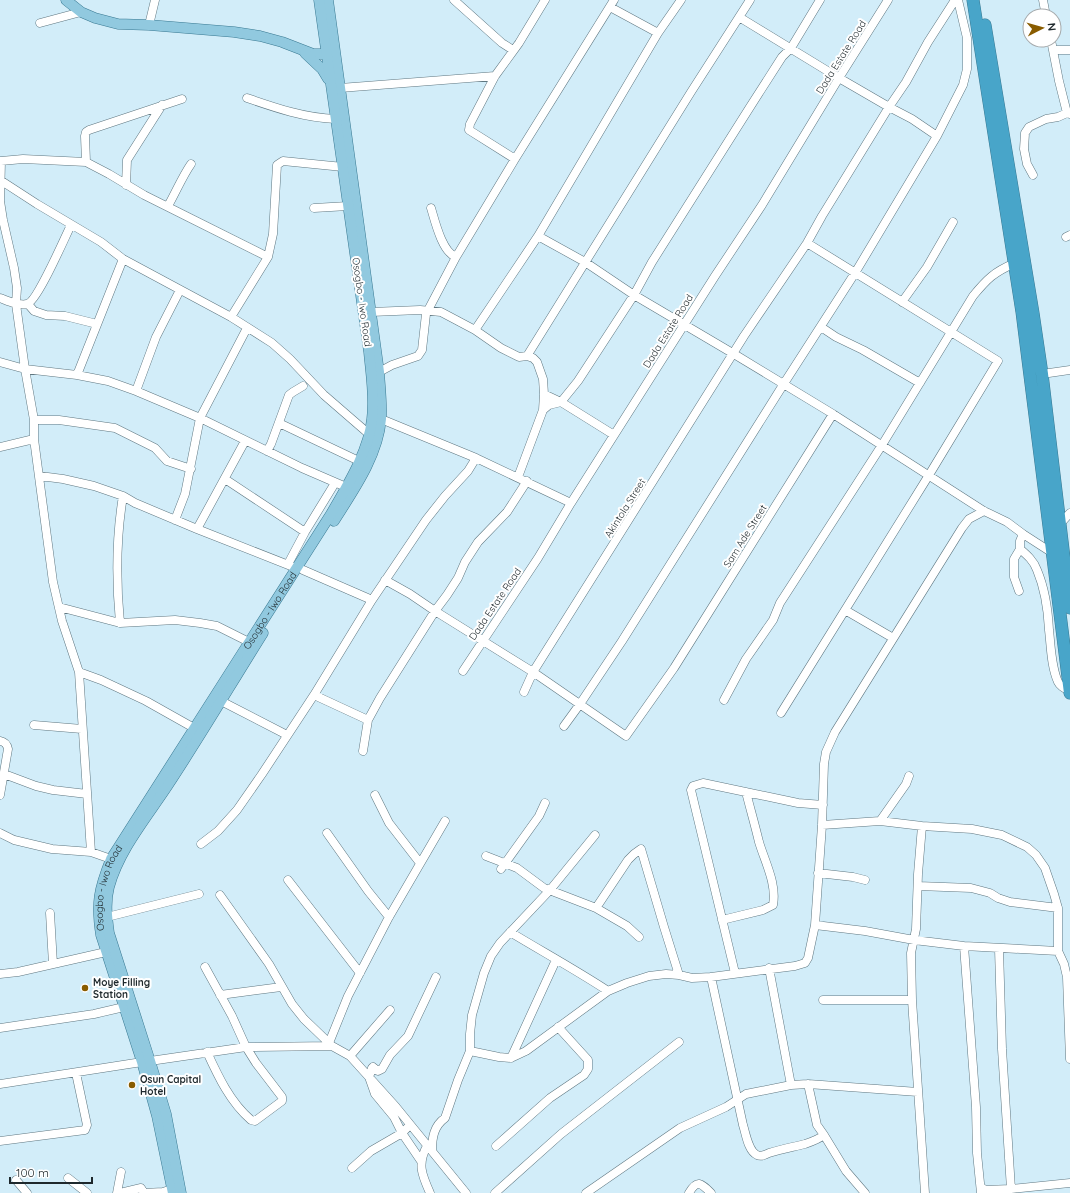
<svg xmlns="http://www.w3.org/2000/svg" width="1070" height="1193" font-family="Quicksand,sans-serif">
  <style>
    .lines { fill: none; stroke-linecap: round; stroke-linejoin: round }
    .minor-casing { stroke: #5f7781; stroke-width: 9 }
    .major-casing { stroke: #397992; stroke-width: 11 }
    .highway-casing { stroke: #397992; stroke-width: 13 }
    .minor { stroke: #fff; stroke-width: 8 }
    .major { stroke: #91c9df; stroke-width: 10 }
    .highway { stroke: #48a5c9; stroke-width: 12 }
    .poi-dot { fill: #895c00; stroke: #fff; stroke-width: 1.5 }
    .labels { text-anchor: middle; dominant-baseline: central; stroke-width: 4; stroke-linejoin: round; paint-order: stroke }
    .street-label { font-size: 10px; fill: #1e282c; stroke: #fff }
    .poi-label { font-size: 10px; font-weight: bold; fill: #1e282c; stroke: #fff; text-anchor: start }
  </style>
  <rect width="100%" height="100%" fill="#d2edf9"/>
  <g class="lines">
    <g class="minor-casing">
      <path id="minor" d="M454,0l48,43 11,7
        M1043,0l3,16
        M610,7l48,26
        M40,23l41,-11
        M149,25l6,-25
        M1051,40l8,41 8,32 3,1
        M1053,50h17
        M340,88l155,-12
        M247,98c29,10 58,20 89,21
        M937,136l26,-51 4,-16v-31l-9,-38
        M515,159l-46,-29 1,-6 25,-48 24,-33 26,-43
        M86,162l-1,-26 1,-4 3,-2 93,-31
        M1033,175l-6,-11 -3,-15 1,-16 4,-6 17,-8 12,-2 9,-4
        M0,180l37,24 64,38 22,17 108,58 41,26 18,16 34,36 45,39
        M126,185l1,-25 35,-55
        M168,206c8,-14 14,-29 23,-42
        M314,208l34,-2
        M431,208c4,13 11,44 25,49
        M538,236l47,26 49,33 100,59 99,60 151,97 23,11 16,12 31,20
        M1066,237l4,-2
        M0,298c8,3 18,8 27,6 10,-2 38,-67 44,-79
        M902,302l25,-35 26,-45
        M28,304l6,7 12,4 19,1 32,8
        M371,312l49,-2 21,2 34,18 26,18 18,9 8,-1 6,2 4,4 6,17 1,15 -1,16 -25,67
        M231,317l37,-60 5,-23 4,-69 6,-4 60,6
        M821,327l15,10 27,13 57,33
        M475,330l63,-94 120,-203 23,-33
        M527,356l164,-264 59,-92
        M0,362l25,7 52,6 31,6 28,10 64,27 102,50 44,19
        M379,372l13,-7 26,-9 4,-6 4,-36 30,-57 59,-98 99,-159
        M1042,374l28,-4
        M77,375l46,-116
        M136,391l20,-54 24,-47
        M544,394l17,8 53,33
        M543,410l6,-5 12,-3 17,-21 56,-86 18,-33 98,-155 32,-50 9,-9 29,-48
        M381,419l95,39 95,45
        M34,420h25l56,8 40,20 12,13 24,8
        M279,423l80,38
        M0,447l34,-8
        M267,451l4,-7 18,-49 4,-3 10,-6
        M40,476l23,3 31,7 29,10 12,7 62,26 99,39
        M225,479l80,53
        M175,520l10,-26 15,-76 47,-90
        M1060,524l10,-11
        M197,529l48,-88
        M1020,549c7,6 14,12 17,21 8,19 11,40 12,60 2,17 2,36 9,52 2,4 7,7 12,9
        M288,564l17,-32 30,-49
        M303,570l69,30
        M385,580l25,14 25,17 98,61 93,64 48,-68 159,-254
        M1019,591l-5,-14v-18l6,-10v-8l3,-7
        M59,607l61,16 55,-3 25,3 17,3 32,16
        M845,610l48,28
        M120,623c-4,-42 -4,-85 3,-127
        M463,671l75,-113 33,-55 144,-227 47,-71 77,-127 49,-78
        M79,672l22,8 45,21 48,27
        M524,692l9,-20 211,-336 63,-93 15,-27 67,-109 17,-25 22,-40 27,-42
        M314,695l54,25
        M724,700l22,-41 27,-39 7,-17 102,-158 91,-149c14,-17 21,-24 42,-33
        M221,701l66,34
        M781,713l148,-238 69,-114 -191,-118
        M34,725l48,4
        M564,726l16,-22 42,-63 161,-256 72,-112 82,-137 -25,-17 -23,-12 -50,-29 -100,-61
        M0,741c5,1 7,3 8,8l-8,46
        M363,751l5,-31 12,-22 55,-87 12,-16 11,-17 7,-16 13,-20 29,-30 20,-31
        M4,774l32,12 17,4 34,4
        M375,795l14,28 31,40
        M880,821l26,-37 3,-8
        M822,825l58,-4 42,5 50,3 30,6 25,12 9,8 9,13 9,26 4,14v43l6,13 3,13 3,82
        M922,826l-4,48 -2,55 -5,24 1,47 13,193
        M0,833l14,7 38,9 39,3 20,7
        M327,833l41,58 21,26
        M201,844l17,-13 19,-21 25,-36 52,-79 58,-95 54,-80 19,-24 23,-25 8,-13
        M91,852l-12,-180 -17,-51 -9,-39 -19,-143v-19l-9,-51 -9,-65 1,-16 -3,-20 -11,-48 -3,-19 1,-40 22,-2 63,3 23,12 35,21 124,62
        M486,856l31,12 27,20 52,20 31,18 12,11
        M501,869l38,-53 6,-13
        M818,873l35,4 12,3
        M288,880l72,93
        M918,886l53,2 19,5 8,5 12,4 48,6
        M220,895l49,69 23,40 12,15 25,24
        M596,908l32,-48 6,-6 7,-5 23,78 15,48
        M50,913l3,51
        M107,917l92,-23
        M722,920l41,-10 10,-5c4,-21 -8,-43 -14,-63 -4,-17 -9,-34 -13,-50
        M815,925l50,6 49,9 50,6 94,5
        M510,932c33,20 66,38 98,59
        M964,946l12,161 1,46 4,40
        M999,949l3,100 9,140
        M205,967l27,49 14,31 10,16 26,34v4l-27,20 -4,-1c-21,-18 -33,-44 -44,-68
        M769,968l22,117
        M735,973l-44,-183 2,-4 10,-3 95,20 25,2
        M0,974l18,-2 88,-20
        M711,977l32,148c3,9 5,26 14,30 4,2 8,0 12,-2 12,-4 24,-6 36,-9 6,-2 14,-5 19,-9l-7,-10 -9,-41
        M220,995l61,-8
        M823,1000h89
        M0,1028l94,-14 30,-7
        M332,1046l-3,-3 19,-47 41,-79 56,-96
        M470,1051l29,6 12,1 15,-7 82,-60 19,-8 22,-7 17,-2 13,1 13,3 19,-1 84,-11 10,-3 3,-5 7,-33 7,-100 2,-61 2,-12 9,-20 127,-204 7,-9 15,-8
        M350,1056l40,-46
        M511,1058l45,-98
        M150,1061l96,-14 86,-1 18,10 46,51 70,86
        M0,1084l142,-22
        M824,1135l22,36 19,22
        M0,1141l85,-11 2,-5 -11,-52
        M427,1146c-10,18 -5,29 3,47
        M496,1146l54,-48 34,-23 4,-6v-9l-30,-33
        M432,1151c0,-14 2,-25 13,-33l13,-38 12,-29v-17l2,-19 12,-42 7,-17 9,-13 50,-53 45,-55
        M421,1161l-19,-28 -8,-16 -19,-23 -6,-17 3,-9 1,-1 5,4 4,-2 8,-14 18,-19 28,-59
        M352,1168l19,-17 31,-18 8,-8
        M68,1178l19,15
        M16,1180l11,13
        M981,1187l4,3 26,-1 59,-6
        M117,1193l4,-21
        M120,1193l21,-5 3,5 19,-1 9,-3
        M495,1193l66,-59 118,-92
        M586,1193l94,-65 46,-21 20,-13 45,-9 17,-1 110,8
        M689,1193c8,-14 12,-10 22,0"/>
    </g>
    <g class="major-casing">
      <g id="major">
        <path d="M66,0l15,12 14,6 23,6 31,1 85,7 26,4 22,6 31,12h19"/>
        <path d="M328,0l51,372c1,16 3,31 2,47 -3,37 -28,72 -47,102"/>
        <path d="M305,53l17,16 6,10"/>
        <path id="s1" d="M173,1193l-16,-77 -15,-54 -41,-127c-5,-32 -2,-46 10,-76l220,-345c16,-28 38,-63 41,-95 3,-22 -1,-45 -3,-67l-50,-352"/>
        <path d="M181,1193l-15,-79 -16,-53 -41,-128c-2,-15 -4,-31 0,-46 10,-37 38,-70 59,-102 33,-50 63,-101 95,-152"/>
      </g>
    </g>
    <g class="highway-casing">
      <path id="highway" d="M973,0l49,312 48,381
        M985,25l48,288 9,61 28,234"/>
    </g>
    <use href="#minor" class="minor"/>
    <use href="#major" class="major"/>
    <use href="#highway" class="highway"/>
  </g>
  <g class="poi-dot">
    <circle cx="85" cy="988" r="4"/>
    <circle cx="132" cy="1085" r="4"/>
  </g>
  <g class="labels">
    <g class="street-label">
      <text transform="translate(841 57) rotate(-58)">Dada Estate Road</text>
      <text transform="translate(362 302) rotate(82)">Osogbo - Iwo Road</text>
      <text transform="translate(668 331) rotate(-58)">Dada Estate Road</text>
      <text transform="translate(625 508) rotate(-58)">Akintola Street</text>
      <text transform="translate(745 536) rotate(-58)">Sam Ade Street</text>
      <text transform="translate(495 604) rotate(-56)">Dada Estate Road</text>
      <text stroke="none"><textPath href="#s1" startOffset="641">Osogbo - Iwo Road</textPath></text>
      <text stroke="none"><textPath href="#s1" startOffset="317">Osogbo - Iwo Road</textPath></text>
    </g>
    <g class="poi-label">
      <text x="93" y="982">Moye Filling<tspan x="93" dy="12">Station</tspan></text>
      <text x="140" y="1079">Osun Capital<tspan x="140" dy="12">Hotel</tspan></text>
    </g>
  </g>
  <g transform="translate(1042 28) rotate(84)"><circle r="19" fill="#ffffff" stroke="#a5a9ab"/>
  <path d="M0-3L7 15L0 10L-7 15Z" fill="#895c00"/>
  <text y="-6" font-size="11" font-weight="bold" text-anchor="middle" fill="#1e282c">N</text>
  </g>
  <path d="M10 1177v6h82v-6" fill="none" stroke="#1e282c" stroke-width="2"/>
  <text x="16" y="1177" font-size="12" fill="#1e282c" stroke="#ffffff" stroke-width="3" paint-order="stroke">100 m</text>
</svg>
